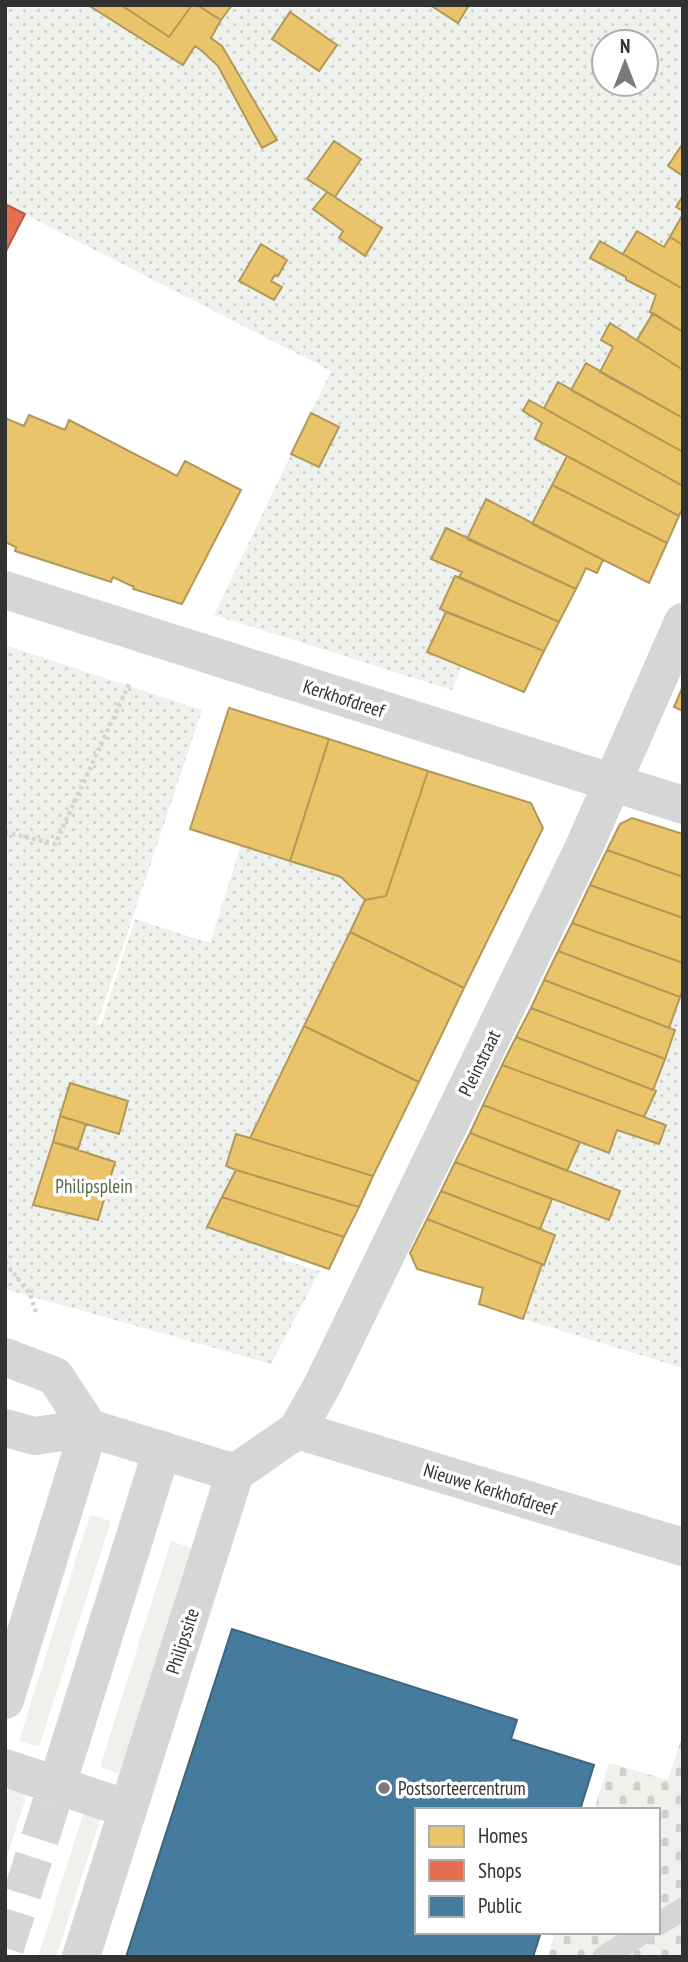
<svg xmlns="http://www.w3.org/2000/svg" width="688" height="1962" font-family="'PT Sans Narrow',sans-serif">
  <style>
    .grass { fill: #eff2ec }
    .cemetery { fill: url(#cemetery-stones) }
    .park { fill: url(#park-dots); fill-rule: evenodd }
    .homes { fill: #e9c46a; stroke: #b29859; stroke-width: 2 }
    .shops { fill: #e76f51; stroke: #b15d48; stroke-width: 2 }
    .public { fill: #457b9d; stroke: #3f657d; stroke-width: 2 }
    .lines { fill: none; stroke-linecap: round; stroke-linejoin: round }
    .street-tunnel { stroke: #d6d6d6; stroke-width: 38; stroke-dasharray: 38 19; stroke-linecap: butt }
    .path { stroke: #d4d4d4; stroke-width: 4.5; stroke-dasharray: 3.5 3.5; stroke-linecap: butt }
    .lane { stroke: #d6d6d6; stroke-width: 23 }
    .street { stroke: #d6d6d6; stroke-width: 38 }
    .poi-dot { fill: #7a7a7a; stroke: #fff; stroke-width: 2.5 }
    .labels { text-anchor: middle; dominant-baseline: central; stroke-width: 7; stroke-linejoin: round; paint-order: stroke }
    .street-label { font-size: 19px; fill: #323232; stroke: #fff }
    .park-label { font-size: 19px; fill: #576943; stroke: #fff }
    .poi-label { font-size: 19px; fill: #323232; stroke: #fff; text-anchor: start }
  </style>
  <defs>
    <pattern id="cemetery-stones" width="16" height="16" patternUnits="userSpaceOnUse" patternTransform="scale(1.75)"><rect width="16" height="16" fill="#eff2ec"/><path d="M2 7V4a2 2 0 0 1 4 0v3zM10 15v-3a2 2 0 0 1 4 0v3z" fill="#cdd0cb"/></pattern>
    <pattern id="park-dots" width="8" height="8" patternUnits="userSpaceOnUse" patternTransform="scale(1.75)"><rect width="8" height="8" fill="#eff2ec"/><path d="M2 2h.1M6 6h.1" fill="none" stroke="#cdd0cb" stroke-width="1.8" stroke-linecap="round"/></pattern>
  </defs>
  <rect width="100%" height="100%" fill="#fff"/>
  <path class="grass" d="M90,1515l21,6 -72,226 -20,-6z
    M171,1541l20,7 -71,226 -20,-7z
    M10,1784l18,7 -23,71v-62z
    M84,1811l17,6 -45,140h-18z"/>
  <path class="cemetery" d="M683,1734v223h-135l7,-25h103v-122h-64l15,-47 59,17z"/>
  <path class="park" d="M5,5h83l95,60 12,-19 23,20 31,56 27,18 -54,-94 -11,-8 21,-33h451v138l-15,23 15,10v20l-7,11 7,4v3l-19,33 -27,-16 -14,23 -23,-13 -10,16 36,20v3l30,15 -3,18 -16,27 -27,-17 -9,17 12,7 -13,25 -14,-9 -15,27 -13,-7 -14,25 -15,-8 -6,11 19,12 -7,16 32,17 -35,68 -46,-25 -19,40 -22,-10 -14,29 31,14 -3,5 -4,-1 -15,32 6,4 -19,40 35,14 -10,24 -238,-75 117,-244 -326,-167zM604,42h42v42h-42z
    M5,645l197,65 -105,314 4,1 34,-106 75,24 31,-98 100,32 24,23 -115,238 -14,-4 -10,32 10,4 -29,56 79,27 -2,7 36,11 -49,93 -266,-75z
    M683,989v379l-160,-49 31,-84 -14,-6 12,-30 56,21 12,-29 -53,-20 13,-29 28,11 9,-23 43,13 6,-18 -22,-8 12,-26 -3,-1 12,-31 4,-31z"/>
  <path class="homes" d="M88,5h33l48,32 23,-32h5l24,15 -10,18 11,8 55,94 -15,8 -44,-82 -16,-15 -7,-5 -12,19z
    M121,5h71l-23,32z
    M197,5h35l-11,15z
    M430,5h39l-11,18z
    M290,12l47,33 -18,26 -47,-32z
    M334,141l27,18 -26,38 -28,-18z
    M683,143v33l-15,-10z
    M327,192l55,36 -17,28 -26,-18 4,-7 -30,-22z
    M683,196v15l-7,-4z
    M683,214v31l-13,-8z
    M637,231l27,16 6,-10 13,8v44l-60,-35z
    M600,241l83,48v43l-33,-20 6,-17 -30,-15v-3l-36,-19z
    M261,244l26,16 -9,16 -3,-1 -4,6 11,6 -8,13 -35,-19z
    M653,313l30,19v38l-46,-30z
    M610,323l73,47v48l-83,-46 13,-25 -12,-7z
    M586,363l97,55v34l-112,-62z
    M558,382l125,70v34l-139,-78z
    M529,400l154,86v22l-4,8 -144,-77 7,-16 -19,-12z
    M311,413l28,14 -20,40 -28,-13z
    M29,415l36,15 4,-10 108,56 8,-15 56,29 -59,114 -49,-15 1,-2 -21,-10 -2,5 -96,-31 1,-4 -11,-5v-124l19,8z
    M567,456l112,60 -12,27 -115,-58z
    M552,485l115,58 -18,40 -117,-59z
    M486,499l117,61 -6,13 -11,-5 -10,21 -109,-50z
    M446,528l130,61 -17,33 -100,-45 3,-5 -31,-13z
    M455,576l104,46 -15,29 -104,-42z
    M446,612l98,39 -20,41 -97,-40z
    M683,686v25l-9,-4z
    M229,708l100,31 -39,122 -100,-32z
    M329,739l99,32 -42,125 -21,4 -24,-23 -51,-16z
    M428,771l103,32 12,25 -79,160 -114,-56 15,-32 21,-4z
    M632,818l51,16v43l-76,-27 13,-26z
    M607,850l76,27v41l-93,-33z
    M590,885l93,33v45l-111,-40z
    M572,923l111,40v26l-3,8 -122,-46z
    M350,932l114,56 -45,94 -115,-56z
    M558,951l122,46 -11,31 -125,-48z
    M544,980l131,50 -10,29 -134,-51z
    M531,1008l134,51 -12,31 -137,-53z
    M304,1026l115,56 -46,94 -123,-38z
    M516,1037l140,54 -12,26 -142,-52z
    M502,1065l164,60 -7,19 -42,-14 -8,23 -126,-48z
    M70,1083l58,18 -9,33 -59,-18z
    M483,1105l97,37 -13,29 -97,-38z
    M60,1116l26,8 -8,25 -25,-7z
    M470,1133l150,58 -11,29 -154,-58z
    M236,1134l14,4 123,38 -14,31 -123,-37 -10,-4z
    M53,1142l62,20 -17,58 -65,-15z
    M455,1162l97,37 -12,30 -99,-38z
    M236,1170l123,37 -15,30 -122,-40z
    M441,1191l114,44 -11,30 -117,-46z
    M222,1197l122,40 -15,32 -122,-42z
    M427,1219l115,45 -19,55 -44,-15 4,-16 -66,-19 -7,-16z"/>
  <path class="shops" d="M5,204l20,10 -20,39z"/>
  <path class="public" d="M232,1629l285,91 -6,19 83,26 -14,45h-163v122h124l-8,25h-407z"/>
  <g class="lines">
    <path class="street-tunnel" d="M5,1948l52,-163"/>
    <path class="path" d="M5,832l50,12 75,-162
      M5,1262l25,32 7,21"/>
    <path class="lane" d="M658,1924l25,-15
      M604,1957l40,-25"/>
    <path class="street" d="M5,590l678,215
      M5,1357l50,19 34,52
      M5,1428l30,8 54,-8 146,45
      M297,1430l386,117
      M235,1473l62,-43 26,-46 261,-537 99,-225
      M5,1700l84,-272
      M5,1768l123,41
      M57,1785l105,-335
      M81,1957l154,-484"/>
  </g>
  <circle class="poi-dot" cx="384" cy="1788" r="7"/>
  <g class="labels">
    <g class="street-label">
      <text transform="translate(344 698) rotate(18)">Kerkhofdreef</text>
      <text transform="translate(479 1063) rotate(-64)">Pleinstraat</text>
      <text transform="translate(490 1489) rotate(17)">Nieuwe Kerkhofdreef</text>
      <text transform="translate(182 1641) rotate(-72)">Philipssite</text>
    </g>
    <g class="park-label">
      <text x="94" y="1186">Philipsplein</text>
    </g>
    <g class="poi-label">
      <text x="398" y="1788">Postsorteercentrum</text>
    </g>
  </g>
  <rect width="688" height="1962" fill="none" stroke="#323232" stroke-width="14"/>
  <rect x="415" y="1808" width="245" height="126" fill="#ffffff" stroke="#adadad" stroke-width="2"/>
  <rect x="429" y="1826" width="35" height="21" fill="#e9c46a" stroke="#adadad" stroke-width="2"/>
  <text x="478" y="1843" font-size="21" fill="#323232">Homes</text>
  <rect x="429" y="1860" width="35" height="21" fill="#e76f51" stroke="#adadad" stroke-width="2"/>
  <text x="478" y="1878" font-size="21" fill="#323232">Shops</text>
  <rect x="429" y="1896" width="35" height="21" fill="#457b9d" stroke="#adadad" stroke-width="2"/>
  <text x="478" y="1913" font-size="21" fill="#323232">Public</text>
  <g transform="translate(625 63)"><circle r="33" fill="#ffffff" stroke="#adadad" stroke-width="2"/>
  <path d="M0-5L12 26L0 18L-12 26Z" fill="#7a7a7a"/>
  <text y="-10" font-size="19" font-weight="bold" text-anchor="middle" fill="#323232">N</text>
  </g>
</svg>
